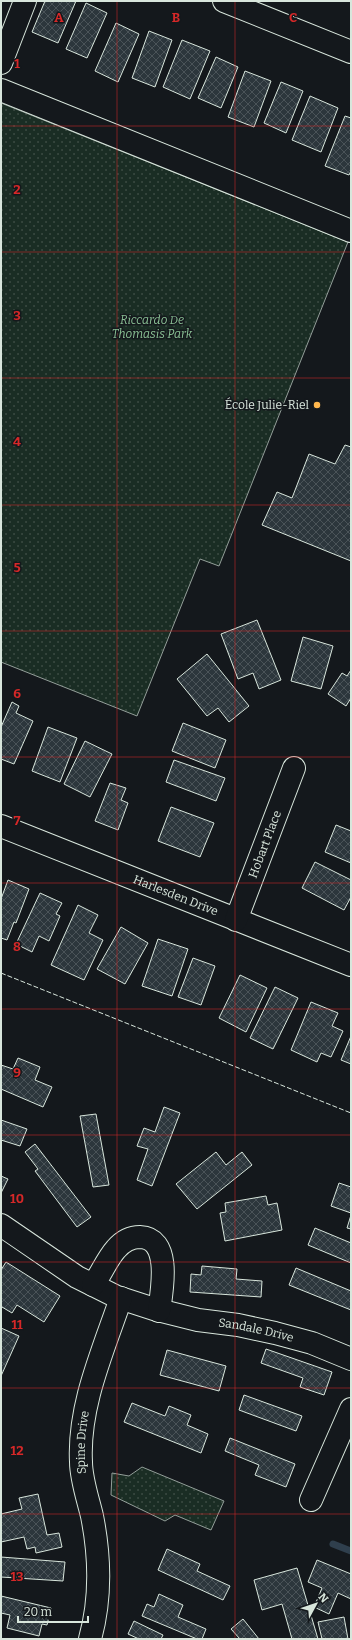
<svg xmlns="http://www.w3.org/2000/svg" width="352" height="1640" font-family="Bitter,serif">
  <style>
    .grass { fill: url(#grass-dots); stroke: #939e99 }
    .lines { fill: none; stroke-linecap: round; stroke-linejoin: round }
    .stream { stroke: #2f3f4d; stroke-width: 7 }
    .building { fill: url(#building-cross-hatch); stroke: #d8e6dc }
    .minor-casing { stroke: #d8e6dc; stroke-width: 24 }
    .minor { stroke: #14181c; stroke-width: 22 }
    .fence { stroke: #d8e6dc; stroke-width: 1; stroke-dasharray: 5 2; stroke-linecap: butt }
    .grid { fill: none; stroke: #d62828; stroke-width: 1; stroke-opacity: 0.55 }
    .poi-dot { fill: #ffb74d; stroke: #14181c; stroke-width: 1.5 }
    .labels { text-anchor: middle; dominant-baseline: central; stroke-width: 3; stroke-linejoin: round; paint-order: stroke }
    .park-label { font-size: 12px; font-style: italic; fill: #8ac095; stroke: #14181c }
    .poi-label { font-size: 12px; fill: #d8e6dc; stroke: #14181c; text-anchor: end }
    .street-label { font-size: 12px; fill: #d8e6dc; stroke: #14181c }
    .grid-label { font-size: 13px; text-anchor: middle; font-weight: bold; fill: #d62828; stroke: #14181c; stroke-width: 3; stroke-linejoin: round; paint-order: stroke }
  </style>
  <defs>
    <pattern id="grass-dots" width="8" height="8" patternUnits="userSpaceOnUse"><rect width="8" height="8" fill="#1a2d24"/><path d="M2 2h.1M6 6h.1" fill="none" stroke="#3b4b43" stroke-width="1.8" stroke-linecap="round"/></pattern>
    <pattern id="building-cross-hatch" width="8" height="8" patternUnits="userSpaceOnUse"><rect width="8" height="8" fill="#2c363c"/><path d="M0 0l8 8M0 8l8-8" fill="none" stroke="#4a5358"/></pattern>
  </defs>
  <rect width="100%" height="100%" fill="#14181c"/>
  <path class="grass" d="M1,103l347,139 -129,324 -19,-7 -63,157 -136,-54z
    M142,1467l82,34 -13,29 -36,-15 -10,6 -54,-26 1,-22 17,3z"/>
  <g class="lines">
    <path class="stream" d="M333,1544l18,7"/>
  </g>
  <path class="building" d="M45,1h31l-18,42 -26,-11z
    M86,3l21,10 -20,45 -21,-9z
    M116,23l23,11 -21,48 -23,-11z
    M149,31l23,9 -17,47 -23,-9z
    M182,40l28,11 -20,48 -27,-12z
    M216,57l22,10 -17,41 -23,-10z
    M245,71l26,10 -17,46 -26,-10z
    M281,82l22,9 -17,42 -22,-10z
    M310,96l28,12 -17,44 -29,-12z
    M345,116l6,2v53l-2,4 -24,-9z
    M345,445l6,2v114l-89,-36 15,-33 15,6 17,-44 26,10z
    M257,620l24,60 -22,9 -6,-16 -15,6 -17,-45z
    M303,637l30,9 -12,43 -30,-8z
    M207,654l42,52 -20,16 -11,-14 -11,8 -30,-37z
    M351,670v28l-5,8 -18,-12 14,-21 5,3z
    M12,702l7,4 -3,7 17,8 -19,43 -13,-5v-32z
    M183,723l43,17 -11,28 -43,-17z
    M48,727l29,11 -17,44 -28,-11z
    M85,741l27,13 -22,43 -26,-13z
    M174,760l51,18 -9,23 -50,-19z
    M110,783l16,5 -5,12 7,3 -10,27 -23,-9z
    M171,807l43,16 -14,34 -42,-16z
    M336,825l15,6v32l-26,-11z
    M315,862l36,18v17l-7,13 -42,-22z
    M8,880l21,9 -13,34 -2,-1 -7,18 -6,-2v-39z
    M40,893l22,10 -6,11 4,2 -11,25 -10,-5 -7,16 -16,-8z
    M78,905l20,10 -9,18 14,7 -19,40 -33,-15z
    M121,927l27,16 -23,41 -28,-15z
    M158,939l30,10 -16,47 -30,-10z
    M193,958l22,8 -14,39 -23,-8z
    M240,975l27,13 -21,44 -27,-14z
    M275,987l23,11 -25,51 -23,-11z
    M311,1002l27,11 -6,13 11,5 -12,26 -10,-4 -4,9 -26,-12z
    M351,1036v28l-10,-4z
    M18,1058l22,9 -5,13 17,7 -9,20 -42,-18v-24l12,4z
    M164,1107l16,6 -28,73 -15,-6 11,-31 -11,-3 7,-18 11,4z
    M96,1114l13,71 -16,2 -13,-71z
    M1,1120l26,9 -7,17 -19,-6z
    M35,1144l56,73 -14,10 -42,-56 3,-2 -13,-17z
    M216,1152l10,13 16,-13 10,13 -55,44 -21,-25z
    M1,1176l7,3 -7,14z
    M339,1183l12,4v26l-20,-7z
    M266,1196l2,9 9,-2 5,27 -57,11 -5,-28 6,-1 -1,-9z
    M351,1215v14l-4,-1z
    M315,1228l36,15v20l-43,-18z
    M6,1262l54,34 -16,26 -27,-17 -5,8 -10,-6 -1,2v-39z
    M202,1266l35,3 -1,10 26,2 -1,16 -71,-5 1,-18 10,1z
    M296,1268l55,23v19l-62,-25z
    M1,1328l18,8 -18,40z
    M266,1349l66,23 -8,23 -24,-8 3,-9 -42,-15z
    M167,1350l59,16 -7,25 -59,-16z
    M244,1395l58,21 -6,15 -57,-21z
    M132,1403l33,13 4,-10 22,9 -4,10 21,9 -7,19 -77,-31z
    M230,1438l65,26 -9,23 -31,-12 4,-10 -34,-14z
    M38,1494l9,41 12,-2 3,14 -26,6 -1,-6 -8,2 -3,-12 -23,5v-28l21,-5 -3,-11z
    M167,1549l33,15 -3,7 33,15 -7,14 -65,-30z
    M1,1557l64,5 -2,19 -62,-4z
    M317,1560l34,14v25l-13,-6 -9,21 -15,-7 8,-19 -14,-6z
    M297,1568l21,71h-26l-10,-35 -20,6 -8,-30z
    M159,1594l24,11 -5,12 28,12 -4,10h-5l-55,-23 5,-12 7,3z
    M1,1596l50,12 -4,17 -5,-1 -3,12 -32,-8 3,-13 -9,-2z
    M344,1617l4,22h-26l-4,-17z
    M243,1619l16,20h-19l-9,-10z
    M134,1621l29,14 -2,4h-22l-11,-5z"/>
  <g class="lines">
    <g class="minor-casing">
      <g id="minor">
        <path d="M224,1l127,51"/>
        <path d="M1,63l24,-62"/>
        <path d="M1,90l350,141"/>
        <path id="s1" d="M1,826l350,139"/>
        <path id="s2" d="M236,920l58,-152"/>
        <path id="s3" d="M1,1225l76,52 40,20 37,12 44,11 40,5 37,8 37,10 39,16"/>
        <path d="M93,1285c8,-11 14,-26 23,-36 6,-7 14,-12 24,-12 32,1 22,53 19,74"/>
        <path d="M311,1500l40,-91"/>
        <path id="s4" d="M90,1639c11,-40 10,-83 2,-123 -4,-17 -11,-37 -11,-54 -3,-56 22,-111 40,-164"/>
      </g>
    </g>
    <use href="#minor" class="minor"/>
    <path class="fence" d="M1,973l350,140"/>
  </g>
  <path class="grid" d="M117,1v1638M235,1v1638M1,126h350M1,252h350M1,378h350M1,505h350M1,631h350M1,757h350M1,883h350M1,1009h350M1,1135h350M1,1262h350M1,1388h350M1,1514h350"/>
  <circle class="poi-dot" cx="317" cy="405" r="4"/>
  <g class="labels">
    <g class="park-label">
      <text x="152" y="320">Riccardo De<tspan x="152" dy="14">Thomasis Park</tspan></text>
    </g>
    <g class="poi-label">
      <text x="309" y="405">École Julie-Riel</text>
    </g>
    <g class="street-label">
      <text stroke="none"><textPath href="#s2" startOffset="81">Hobart Place</textPath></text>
      <text stroke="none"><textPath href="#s1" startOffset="188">Harlesden Drive</textPath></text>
      <text stroke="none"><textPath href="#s3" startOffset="280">Sandale Drive</textPath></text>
      <text stroke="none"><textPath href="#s4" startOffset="199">Spine Drive</textPath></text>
    </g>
  </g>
  <g class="grid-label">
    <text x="59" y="22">A</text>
    <text x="176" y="22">B</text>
    <text x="293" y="22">C</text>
    <text x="17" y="68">1</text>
    <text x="17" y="194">2</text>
    <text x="17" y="320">3</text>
    <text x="17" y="446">4</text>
    <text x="17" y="572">5</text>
    <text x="17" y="698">6</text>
    <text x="17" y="825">7</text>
    <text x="17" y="951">8</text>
    <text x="17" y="1077">9</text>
    <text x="17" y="1203">10</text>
    <text x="17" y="1329">11</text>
    <text x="17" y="1455">12</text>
    <text x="17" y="1581">13</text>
  </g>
  <rect width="352" height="1640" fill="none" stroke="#d8e6dc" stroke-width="4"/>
  <g transform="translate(316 1604) rotate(50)" stroke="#14181c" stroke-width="3" paint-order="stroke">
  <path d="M0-3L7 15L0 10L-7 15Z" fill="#d8e6dc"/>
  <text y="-6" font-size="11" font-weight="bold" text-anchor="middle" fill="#d8e6dc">N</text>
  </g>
  <path d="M18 1616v6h70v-6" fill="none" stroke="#d8e6dc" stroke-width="2"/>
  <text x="24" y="1616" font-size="12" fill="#d8e6dc" stroke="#14181c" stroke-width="3" paint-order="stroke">20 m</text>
</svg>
